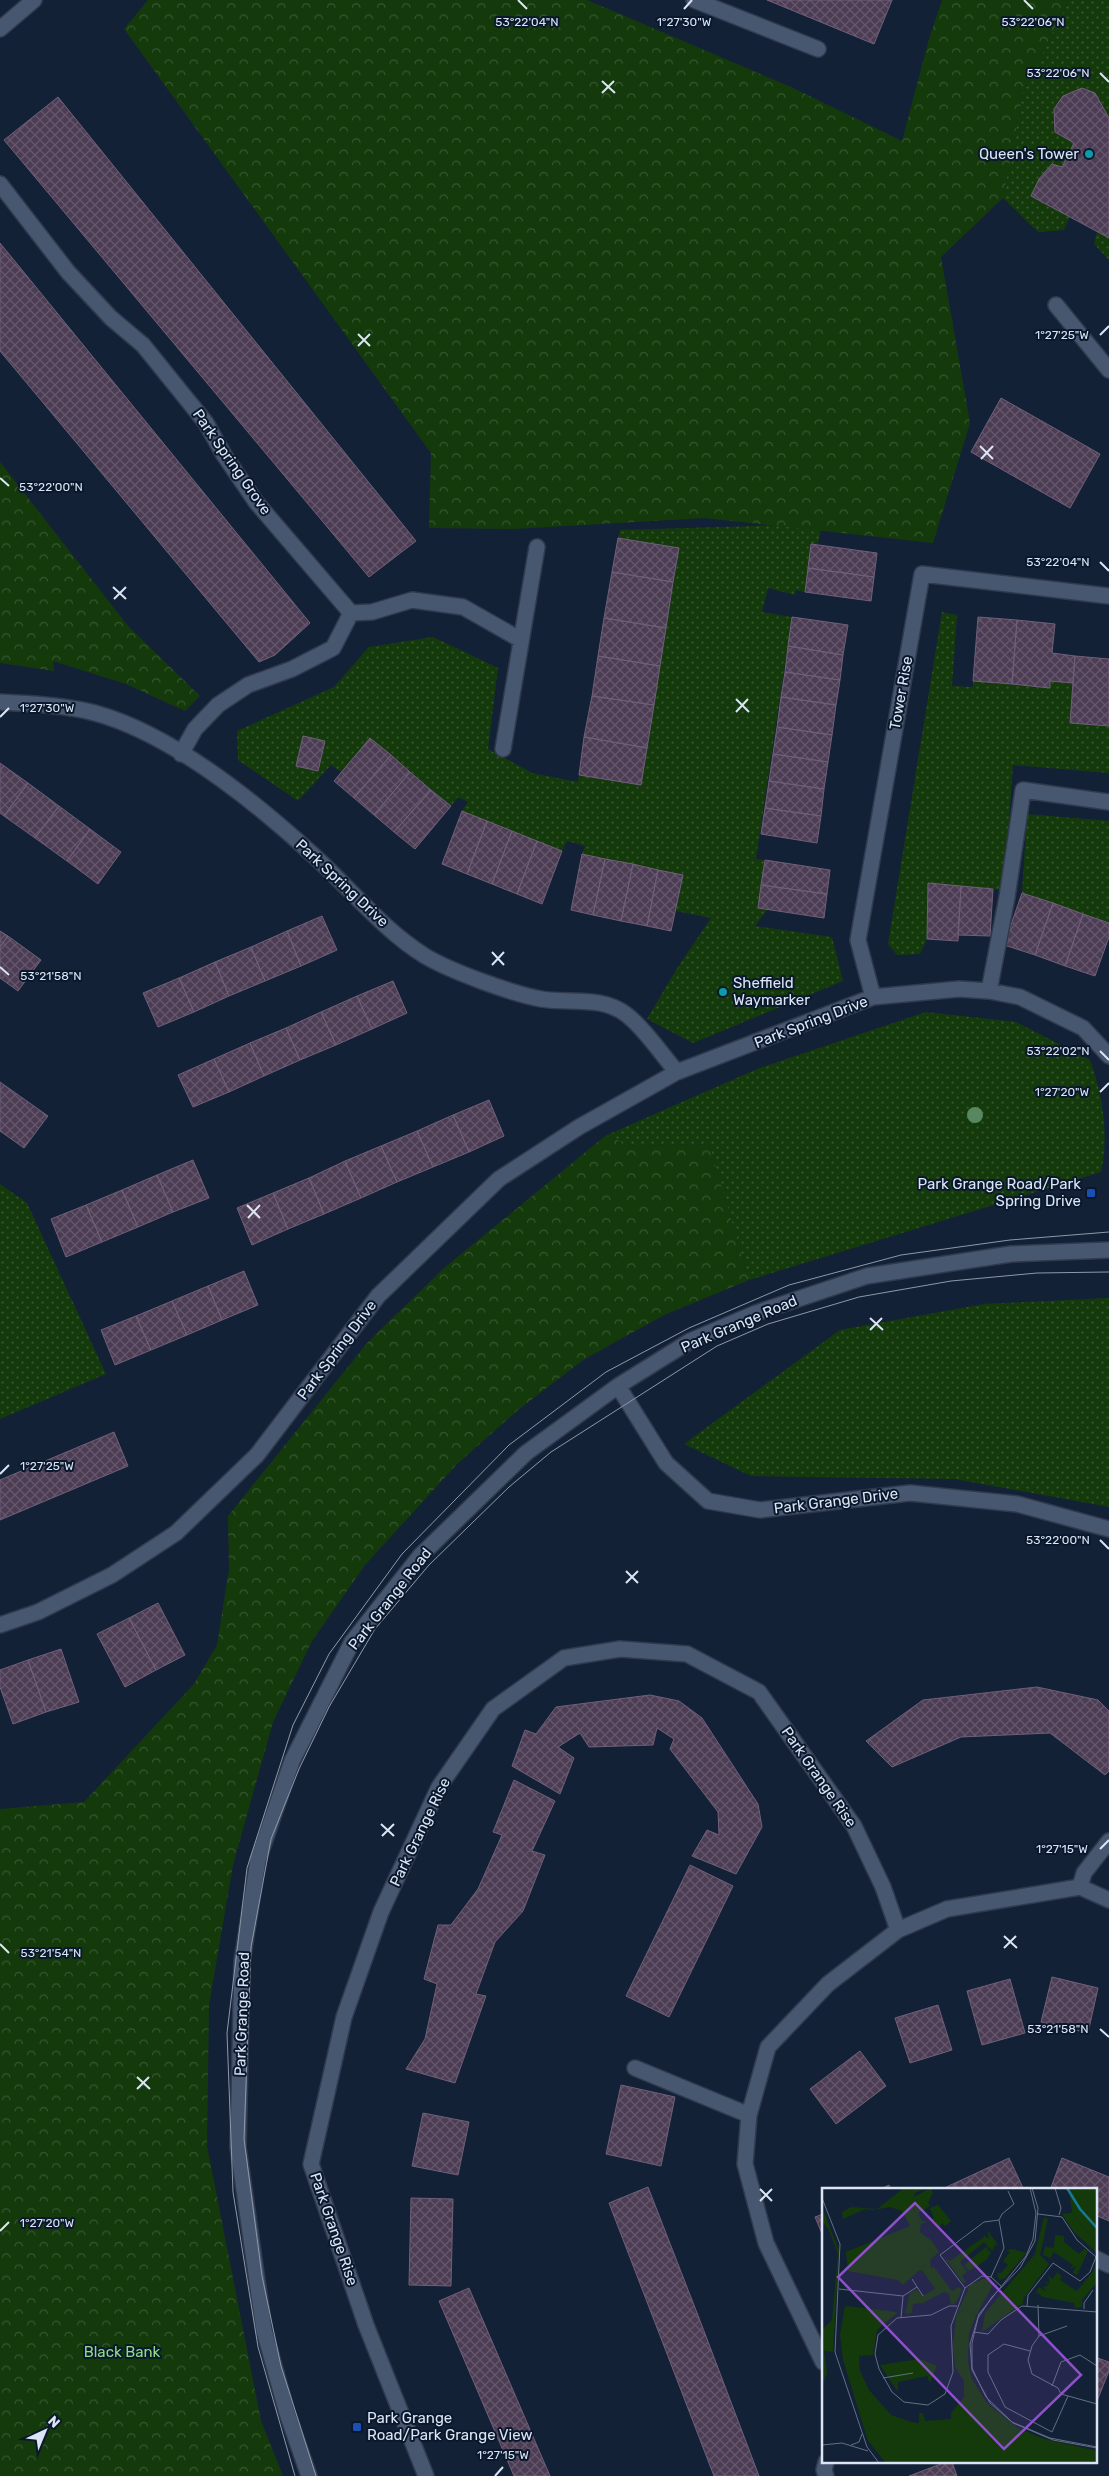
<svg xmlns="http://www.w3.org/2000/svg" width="1109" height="2476" font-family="Rubik,sans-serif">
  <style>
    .grass { fill: url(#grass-dots) }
    .forest { fill: url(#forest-crowns) }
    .building { fill: url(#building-cross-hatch); stroke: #715f7a }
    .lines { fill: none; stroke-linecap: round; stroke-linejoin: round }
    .minor-casing { stroke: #313a4d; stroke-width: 18 }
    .minor { stroke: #475770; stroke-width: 15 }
    .tram { stroke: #8d98aa; stroke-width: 1 }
    .tree { fill: #578860 }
    .ticks { fill: none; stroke: #dbe5f4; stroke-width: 2 }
    .culture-dot { fill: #0f9aa8; stroke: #0a182d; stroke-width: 2 }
    .transit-dot { fill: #1a4fb4; stroke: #0a182d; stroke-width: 2 }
    .labels { text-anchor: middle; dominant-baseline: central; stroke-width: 4; stroke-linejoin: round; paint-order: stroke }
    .poi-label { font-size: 15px; fill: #dbe5f4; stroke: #0a182d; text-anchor: end }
    .street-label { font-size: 15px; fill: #dbe5f4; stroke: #0a182d }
    .park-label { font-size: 15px; fill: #8fdc81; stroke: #0a182d }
    .inset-river { fill: none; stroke: #177993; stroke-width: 2.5 }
    .inset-road { fill: none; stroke: #636f83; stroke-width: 1 }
    .view { fill: #8e51ca; fill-opacity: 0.15; stroke: #8e51ca; stroke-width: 2.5 }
    .inset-edge { fill: none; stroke: #dbe5f4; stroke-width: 2.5 }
    .ticks-label { font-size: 12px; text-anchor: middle; fill: #dbe5f4; stroke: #0a182d; stroke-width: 4; stroke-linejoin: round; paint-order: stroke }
  </style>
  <defs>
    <pattern id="grass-dots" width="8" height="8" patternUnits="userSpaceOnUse" patternTransform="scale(1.25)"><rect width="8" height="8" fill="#143a0c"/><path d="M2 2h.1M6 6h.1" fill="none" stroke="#365630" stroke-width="1.8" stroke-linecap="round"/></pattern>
    <pattern id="forest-crowns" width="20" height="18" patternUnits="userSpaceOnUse" patternTransform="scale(1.25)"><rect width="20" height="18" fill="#143a0c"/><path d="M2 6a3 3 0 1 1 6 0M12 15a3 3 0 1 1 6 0" fill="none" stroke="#365630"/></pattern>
    <pattern id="building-cross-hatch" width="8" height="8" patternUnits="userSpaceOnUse" patternTransform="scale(1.25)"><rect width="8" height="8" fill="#4c3c54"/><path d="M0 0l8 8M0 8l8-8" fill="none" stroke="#65586d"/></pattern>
  </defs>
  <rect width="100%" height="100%" fill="#132137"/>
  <path class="grass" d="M1069,0h40v118l-14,-25 -13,-5c-26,12 -28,16 -27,44l19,11 -12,24 -10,-3 -13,15 -8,17 39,20 -6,14 -26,2 -35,-34 20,-105z
    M1097,232l12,6v22l-15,-16z
    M822,524l-4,20h-7l-6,48 -9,-2 -1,5 -27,-7 -6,24 30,5 -36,242 9,1 -7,48 9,2 -12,16 77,11 11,44 -150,62 -46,-24 29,-49 35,-52 -35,-7 7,-36 -101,-21 3,-8 -18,-5 -5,10 -100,-40 6,-9 -10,-5 -7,9 -81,-68 -29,34 -10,-7 -33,36 -60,-41 -1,-29 97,-44 35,-40 64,-10 65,31 -10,81 44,24 46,9 1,-7 62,10 38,-237 -61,-10 2,-8z
    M942,612l15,3 -5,71 21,1v-6l76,7 1,-7 23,2 -3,40 39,3v47l-96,-8 -9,125 -76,-7 -1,56 -7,15 -23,1 -9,-11z
    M1027,814l82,7v102l-87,-30z
    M926,1012l90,10 74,38c13,35 19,77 11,112l-352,108 -40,-136 -74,2 -30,-10 152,-67z
    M0,1184l27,19 79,171 -106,45z
    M1109,1298v209l-154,-28 -204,-3 -67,-32 156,-114 144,-26z"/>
  <path class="forest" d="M148,0h439l204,87 111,54 27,-102 13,-39h127l-46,93 -20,105 -62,59 29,166 -37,120 -228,-25 -191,11 -85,-1 2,-75 -307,-424z
    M0,462l128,164 72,70 -15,15 -59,-27 -73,-23 1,10 -54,-8z
    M605,1136l30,10 74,-2 40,136 -85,35 -81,45 -65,50 -61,54 -92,101 -53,76 -39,81 -40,143 -24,140 -2,141 54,275 22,55h-283v-667l84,-7 110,-118 23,-39 12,-76 -1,-53 140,-174 75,-73z"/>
  <path class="building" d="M767,0h125l-18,44z
    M1082,88l13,5 14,25v120l-78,-42 8,-17 13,-15 10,3 12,-24 -19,-11 -1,-23 9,-13z
    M58,97l358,444 -47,36 -365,-437z
    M0,243l310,380 -35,32 -16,7 -259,-311z
    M1001,398l99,56 -30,54 -99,-56z
    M618,538l61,10 -6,34 -61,-10z
    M811,544l66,9 -3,24 -66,-9z
    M808,568l66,9 -3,24 -66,-9z
    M612,572l61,10 -7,46 -62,-10z
    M792,617l56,8 -5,30 -55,-9z
    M978,617l39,3 -5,64 -39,-3z
    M604,618l62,10 -6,38 -62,-10z
    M1017,620l38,4 -3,29 23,3 -2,27 -23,-2v7l-38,-4z
    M788,646l55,9 -3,25 -55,-8z
    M598,656l62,10 -6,39 -62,-9z
    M1075,656l34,3v67l-39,-3z
    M785,672l55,8 -4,25 -55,-8z
    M592,696l62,9 -7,43 -63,-11z
    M781,697l55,8 -4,30 -55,-8z
    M777,727l55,8 -4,27 -55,-8z
    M303,736l22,5 -7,30 -22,-5z
    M584,737l63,11 -6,37 -62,-10z
    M370,738l21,17 -37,43 -20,-17z
    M773,754l55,8 -4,27 -55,-8z
    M391,755l19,17 -36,43 -20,-17z
    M0,763l28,20 -24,33 -4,-3z
    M410,772l21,18 -37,42 -20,-17z
    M769,781l55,8 -3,27 -56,-8z
    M28,783l31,23 -24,32 -31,-22z
    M431,790l20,16 -36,43 -21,-17z
    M59,806l31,23 -23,32 -32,-23z
    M765,808l56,8 -4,27 -56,-9z
    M462,811l25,10 -20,53 -25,-10z
    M487,821l25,10 -20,53 -25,-10z
    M90,829l31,23 -23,32 -31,-23z
    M512,831l25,10 -20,53 -25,-10z
    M537,841l25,10 -20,53 -25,-10z
    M582,854l23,5 -12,56 -22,-5z
    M605,859l28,5 -12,57 -28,-6z
    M765,860l65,10 -3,24 -66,-9z
    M633,864l25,6 -11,56 -26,-5z
    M658,870l25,5 -12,56 -24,-5z
    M928,883l33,3 -3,55 -31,-2z
    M761,885l66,9 -3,24 -66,-10z
    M961,886l32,3 -3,47 -32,-1z
    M1022,893l31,10 -18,52 -31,-10z
    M1053,903l30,11 -18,52 -30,-11z
    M1083,914l26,9v14l-14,39 -30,-10z
    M322,916l15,34 -36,16 -14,-35z
    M0,931l8,5 -8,11z
    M287,931l14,35 -36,15 -14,-34z
    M8,936l33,24 -23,31 -18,-13v-31z
    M251,947l14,34 -36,15 -14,-34z
    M215,962l14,34 -35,16 -15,-34z
    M179,978l15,34 -36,15 -15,-34z
    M393,981l14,32 -35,16 -15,-33z
    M357,996l15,33 -36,16 -15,-33z
    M321,1012l15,33 -36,15 -14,-32z
    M286,1028l14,32 -36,16 -14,-33z
    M250,1043l14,33 -35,16 -15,-33z
    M214,1059l15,33 -36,15 -15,-32z
    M0,1082l48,34 -24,32 -24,-17z
    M489,1100l15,36 -35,16 -16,-37z
    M453,1115l16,37 -36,15 -16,-36z
    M417,1131l16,36 -36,15 -16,-36z
    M381,1146l16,36 -36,16 -16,-37z
    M193,1160l16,38 -36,14 -16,-37z
    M345,1161l16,37 -37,16 -15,-36z
    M157,1175l16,37 -35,15 -16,-37z
    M309,1178l15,36 -36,15 -15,-36z
    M122,1190l16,37 -36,15 -16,-37z
    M273,1193l15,36 -36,16 -15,-37z
    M86,1205l16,37 -36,15 -15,-38z
    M244,1271l14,34 -36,15 -14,-34z
    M208,1286l14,34 -35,15 -15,-34z
    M172,1301l15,34 -36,15 -15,-34z
    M136,1316l15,34 -36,15 -14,-35z
    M114,1432l14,34 -128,54v-40z
    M158,1603l27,52 -29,15 -27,-52z
    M129,1618l27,52 -31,17 -28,-53z
    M61,1649l18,53 -33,10 -18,-52z
    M28,1660l18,52 -33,12 -13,-37v-17z
    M1037,1687l61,13 11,11v60l-4,4 -55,-42 -89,4 -69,30 -26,-26 57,-41z
    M650,1695l29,6 23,17 56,86 4,23 -26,47 -44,-18 15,-26 12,5 -1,-23 -48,-63 4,-10 -17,-11 -4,17 -64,2 -9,-14 -22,14 16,11 -14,36 -48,-28 13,-36 11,4 20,-27z
    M514,1780l41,21 -23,50 13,4 -22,56 -28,31 -19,52 10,2 -31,87 -49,-14 19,-30 12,-55 -13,-5 14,-54h13l27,-36 24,-54 -9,-3z
    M690,1865l43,21 -64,131 -43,-21z
    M1052,1977l46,11 -10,45 -47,-11z
    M1010,1979l15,54 -43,12 -15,-54z
    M938,2005l14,45 -42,13 -15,-45z
    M860,2051l26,35 -50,38 -26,-35z
    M621,2085l54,12 -14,69 -55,-12z
    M423,2113l46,9 -11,53 -46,-9z
    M1009,2158l15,32h-84z
    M1062,2158l47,19v44l-14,-6v-25h-45z
    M889,2185l2,5h-12z
    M648,2187l51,131 60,158h-45l-105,-273z
    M411,2198l42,1 -2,87 -42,-1z
    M823,2214v22l-8,-19z
    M469,2288l53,123 28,65h-36l-75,-175z
    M1095,2357l14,5v9l-14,35z
    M946,2462h6l5,14h-48z"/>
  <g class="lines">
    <g class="minor-casing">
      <path id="minor" d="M694,0l124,49
        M0,29l34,-29
        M0,184l68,88 43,46 32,27 63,78 18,32 32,47 95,111
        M1056,305l53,65
        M351,613l21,-1 40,-12 51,7 58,33
        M0,702c32,2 65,3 95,11 77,21 159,88 217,141 37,33 70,75 113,102 25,15 88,38 116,43 29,5 61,-4 86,16 19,15 34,39 50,57
        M503,749l34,-202
        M181,754l14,-25 23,-24 30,-20 44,-16 41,-21 18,-35
        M989,991l18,-94 16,-107 86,12
        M873,997l-15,-57 64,-366 187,22
        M618,1386l48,77 42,38 52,9 150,-17 107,11 92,25
        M0,1625l38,-13 74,-37 64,-42 81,-78 121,-159 121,-117 80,-52 98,-55 196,-75 86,-8 30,2 31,6 63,31 26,28
        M1080,1887l29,13
        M635,2068l114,47
        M1095,2258l14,7
        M823,2362l-57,-119 -21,-79 4,-49 19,-68 60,-63 70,-54 49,-21 133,-22 4,-14 25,-32
        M826,2462l-2,8 2,6
        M309,2476l-22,-63 -23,-83 -26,-183 4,-186 16,-101 34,-99 60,-119 68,-86 106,-103 92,-67 72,-45 66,-28 111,-37 144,-22 98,-4
        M426,2476l-60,-151 -55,-161 33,-147 37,-105 58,-125 54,-78 71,-51 56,-9 67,5 72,38 95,134 29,61 15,43"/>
    </g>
    <use href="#minor" class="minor"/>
    <path class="tram" d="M295,2476l-37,-129 -25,-155 -6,-159 20,-165 46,-143 36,-71 73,-100 107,-109 97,-73 83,-44 100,-43 112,-30 109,-15 99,-8
      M316,2476l-35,-110 -19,-90 -18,-137 7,-192 20,-108 28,-70 30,-62 46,-78 54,-64 80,-78 42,-35 166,-106 51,-22 91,-27 92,-16 86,-8 72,-1"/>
  </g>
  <circle class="tree" cx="975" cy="1115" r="8"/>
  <path class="ticks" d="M518,0l9,9M1024,0l9,9M684,9l8,-9M1100,73l9,9M602,81l13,12M602,93l12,-12M358,334l12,12M1100,335l9,-9M358,346l12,-12M980,446l13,13M981,459l12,-13M0,478l9,8M1100,562l9,9M113,587l13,12M114,599l12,-12M736,699l13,13M736,712l12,-13M0,717l9,-9M492,952l12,13M492,965l12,-13M0,967l9,8M1100,1051l9,9M1100,1092l9,-9M247,1205l13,13M248,1218l12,-13M870,1318l13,12M870,1330l12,-12M0,1474l9,-9M1100,1540l9,9M626,1571l12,12M626,1583l12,-12M381,1824l13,12M382,1836l12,-12M1100,1849l9,-9M1004,1936l13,12M0,1944l9,9M1004,1948l12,-12M1100,2029l9,8M137,2077l13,12M137,2089l12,-12M760,2189l12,12M760,2201l12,-12M0,2231l9,-9M495,2476l8,-9"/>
  <g class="culture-dot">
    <circle cx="1089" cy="154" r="5"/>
    <circle cx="723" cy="992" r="5"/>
  </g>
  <g class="transit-dot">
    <rect x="1086" y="1188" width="10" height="10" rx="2.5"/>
    <rect x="352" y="2422" width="10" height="10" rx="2.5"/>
  </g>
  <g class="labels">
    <g class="poi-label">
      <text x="1079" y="154">Queen's Tower</text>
      <text x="733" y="983" text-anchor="start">Sheffield<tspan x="733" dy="17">Waymarker</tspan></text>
      <text x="1081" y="1184">Park Grange Road/Park<tspan x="1081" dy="17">Spring Drive</tspan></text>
      <text x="367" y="2418" text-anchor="start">Park Grange<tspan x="367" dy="17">Road/Park Grange View</tspan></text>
    </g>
    <g class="street-label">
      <text transform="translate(232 462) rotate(55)">Park Spring Grove</text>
      <text transform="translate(901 693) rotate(-80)">Tower Rise</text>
      <text transform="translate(342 883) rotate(43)">Park Spring Drive</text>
      <text transform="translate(811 1022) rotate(-21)">Park Spring Drive</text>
      <text transform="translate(739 1324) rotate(-23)">Park Grange Road</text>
      <text transform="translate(337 1350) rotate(-53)">Park Spring Drive</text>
      <text transform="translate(836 1501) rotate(-7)">Park Grange Drive</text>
      <text transform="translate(390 1599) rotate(-52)">Park Grange Road</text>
      <text transform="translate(819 1777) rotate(55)">Park Grange Rise</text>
      <text transform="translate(420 1832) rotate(-64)">Park Grange Rise</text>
      <text transform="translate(242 2014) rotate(-88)">Park Grange Road</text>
      <text transform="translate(334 2229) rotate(71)">Park Grange Rise</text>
    </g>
    <g class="park-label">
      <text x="122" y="2352">Black Bank</text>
    </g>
  </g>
  <g transform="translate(822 2188)">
    <rect width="275" height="275" fill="#132137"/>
    <path d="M108,0l3,4 -5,11 2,3 -12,7 4,8 5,1 -6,2 -9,-20 2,-7zM116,17l13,16 -6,5 -3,-3 -2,4h-4v-5l-7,-2 5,-2 -4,-10zM250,25l25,30v10l-23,-21 -12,-18zM222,29l4,2 -8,36 9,9 -26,35v4l-41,29 3,-19 50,-59zM165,42l12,16 -3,-2 -4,7 -8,-9 -24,20 7,10 -5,4 4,6 -3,1 -19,-26 6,4 35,-25 4,3zM233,47l9,1v6l15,12 5,-5 4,2 -11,24 -4,-2 3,-7 -6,3 3,-4 -19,-13 -4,6 -7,-3 2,-8 9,1zM164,59l5,6 -5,7 -17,11 -5,-6zM191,61l13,4 -21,25 -6,2 -2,-7h4l7,-8 -5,-4 7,-9 -4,-2zM108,71l1,9 3,-1 18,24 6,-4 4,2 -6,14 -5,2 -2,-11 -5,-2 -21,11 -10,1 -1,9 -7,1 5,-22 7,-2 5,6 13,-7 -13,-19 -6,2zM275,72v22l-15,18v7l-7,1 -1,-5 -31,-6 -7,-5 3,-5 7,5 -3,-5 6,-2 -4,-3 5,1 -2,-7 5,3 4,-7 5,4 -2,4 17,11 17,-21zM163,90l8,7 -17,31 -12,-7 -8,7 14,-31zM98,171l17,7 -7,17 -3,-7 -29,6v10l-18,-27z" fill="#143a0c"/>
    <path d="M82,0h22l-11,5 -3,12 9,19 -1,8 13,10 6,10 -36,33 -5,-5 -50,-9 -2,-19 64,-26 -8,-15 -12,-4 -17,3 -8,-1 -22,10 -1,-7 9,-5 26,2zM247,0h28v55l-25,-30zM0,19l17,44 -6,101 -9,-1 3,22 -5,13v-56l10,-10 6,-66 -9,-24 -7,-9zM23,118l53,6 -21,18 -4,25 -14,1 1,15 9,19 22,25 20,7 8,1v-10h4l2,8 26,-2v-6l13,-16v-16l-9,-14 -2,-21 3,-30 8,-7 12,7 -7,17 -1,29 4,17 15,24 31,25 26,11 53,12v12h-211l-18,-22 -25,-81 -3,-26z" fill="#143a0c"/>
    <path class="inset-river" d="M245,0l13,21 17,19"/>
    <path class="inset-road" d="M208,0l6,25 -3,26 -7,17 -47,58 -9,30 2,26 18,33 23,20 40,17 44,8M210,0l6,20 -3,33 -15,27 -28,29 -14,21 -6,25v25l14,29 26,25 38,16 47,9M233,0l6,20 -2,7M0,10l18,46 -5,108 32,95 12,16M169,89l13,-29 -5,-28 3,-6 12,-10 -6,-13M90,91l11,17M143,100l-25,-33 44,-33 15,-2M17,101l64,7M81,108l14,-9M216,117l1,31 -7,10 -4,14 4,14 26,14 3,6 36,10M135,118h-8l-18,9 -34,3 -19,17 -3,19 4,15 13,23 12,10 24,3 17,-11 8,-22 -2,-46 14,-38 17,-12 9,1 11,10M205,118l1,-11 25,-32 27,18 10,-9 6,-15 -19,-17 -15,-23 -24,-3M262,121v-6l9,-13M79,130l2,-22M152,144l14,2 13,-14 21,-14 75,6M217,148l28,-10M208,163l-26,-7 -16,11v17l17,35 47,25 16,-36M61,190l30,-5M230,198l9,-24 19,-7 17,11M0,257l20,-2 26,8M29,257l8,-3 3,-8"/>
    <path class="view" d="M93,15l166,172 -77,74 -166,-172z"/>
    <rect width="275" height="275" class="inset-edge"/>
  </g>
  <g class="ticks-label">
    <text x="527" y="26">53°22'04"N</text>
    <text x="1033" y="26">53°22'06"N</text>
    <text x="684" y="26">1°27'30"W</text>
    <text x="1058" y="77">53°22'06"N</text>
    <text x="1062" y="339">1°27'25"W</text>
    <text x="51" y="491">53°22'00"N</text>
    <text x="1058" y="566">53°22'04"N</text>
    <text x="47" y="712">1°27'30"W</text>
    <text x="51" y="980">53°21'58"N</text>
    <text x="1058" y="1055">53°22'02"N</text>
    <text x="1062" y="1096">1°27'20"W</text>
    <text x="47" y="1470">1°27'25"W</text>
    <text x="1058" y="1544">53°22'00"N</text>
    <text x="1062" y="1853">1°27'15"W</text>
    <text x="51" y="1957">53°21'54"N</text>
    <text x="1058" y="2033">53°21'58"N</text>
    <text x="47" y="2227">1°27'20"W</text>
    <text x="503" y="2459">1°27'15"W</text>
  </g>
  <g transform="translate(45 2431) rotate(44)" stroke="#0a182d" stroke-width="4" paint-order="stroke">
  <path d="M0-4L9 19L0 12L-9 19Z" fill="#dbe5f4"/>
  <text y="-8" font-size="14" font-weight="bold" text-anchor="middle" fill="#dbe5f4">N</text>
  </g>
</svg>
